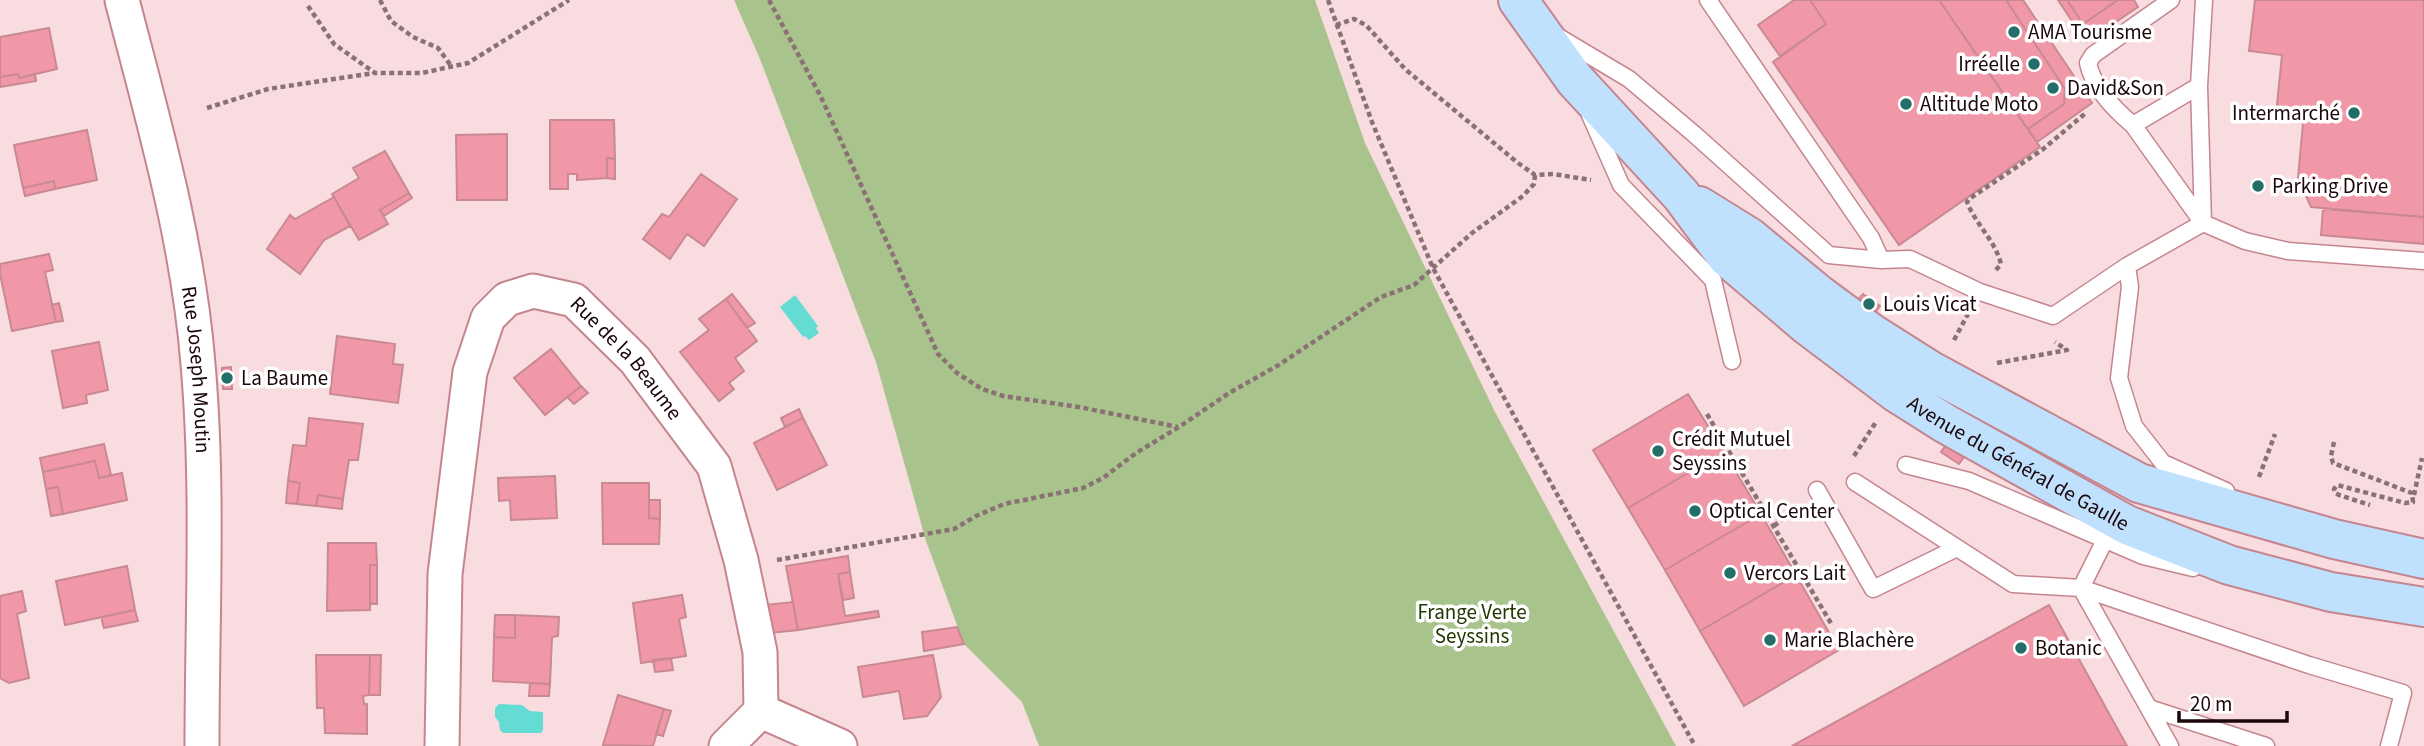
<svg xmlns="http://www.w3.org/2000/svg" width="2424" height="746" font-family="'Source Sans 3',sans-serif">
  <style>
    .green { fill: #a9c38d }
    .water { fill: #65dcd3 }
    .building { fill: #f198a8; stroke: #c98993; stroke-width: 2 }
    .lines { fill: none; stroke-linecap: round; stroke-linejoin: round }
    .lane-casing { stroke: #c5858f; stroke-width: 19 }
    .street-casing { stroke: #c5858f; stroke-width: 37 }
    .secondary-casing { stroke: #c5858f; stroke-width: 42 }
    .path { stroke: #897174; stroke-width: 4.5; stroke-dasharray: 5 3.5; stroke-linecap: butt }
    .lane { stroke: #fff; stroke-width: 16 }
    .street { stroke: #fff; stroke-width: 33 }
    .secondary { stroke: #c0e1fd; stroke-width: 38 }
    .poi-dot { fill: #246e69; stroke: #fff; stroke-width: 2.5 }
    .labels { text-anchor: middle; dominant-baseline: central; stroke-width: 7; stroke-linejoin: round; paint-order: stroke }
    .poi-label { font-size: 21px; fill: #1b060a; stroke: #fff; text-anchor: start }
    .street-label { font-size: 21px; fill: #1b060a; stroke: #fff }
    .park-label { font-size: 21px; fill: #233800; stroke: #fff }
  </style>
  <rect width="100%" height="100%" fill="#f8dcdf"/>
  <path class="green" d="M734,0h581l50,143 130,269 181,334h-637l-17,-44 -58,-58 -38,-103 -50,-179 -116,-303z"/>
  <path class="water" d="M795,295l23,31 -2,2 3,5 -10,7 -4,-4 -2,1 -23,-30z
    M499,704l23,1 8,6 13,1v18l-2,3h-38l-3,-3 -1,-8 -4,-5v-9z"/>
  <path class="building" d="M1794,0h16l16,24 -46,32 -22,-31z
    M1810,0h129l101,147 -141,98 -126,-183 53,-38z
    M1939,0h67l59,89 -1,15 -36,25z
    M2006,0h17l69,103 -55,39 -9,-13 36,-25 1,-15z
    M2058,0h9l16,24 35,-24h16l4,7 -52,35z
    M2067,0h51l-35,24z
    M2255,0h169v217l-113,-10 -13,-29 5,-55 -11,-1 -15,-17 5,-50 -33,-4z
    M49,28l8,41 -38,9 -1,-4 -18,3v-40z
    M18,74l1,4 16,-4 1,7 -36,6v-10z
    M550,120h64l1,39 -8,-1v20l-30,2v-6h-9v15h-18z
    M87,130l10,50 -42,9 -1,-8 -31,7 -9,-43z
    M507,134v66h-50l-1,-65z
    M385,151l24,42 -29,17 8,14 -29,16 -27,-46 27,-16 -6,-10z
    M607,158l8,1v20l-8,-1z
    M701,174l36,25 -33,47 -17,-12 -17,25 -27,-20 19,-25 7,3z
    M54,181l1,8 -30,7 -2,-8z
    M409,193l3,5 -28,18 -4,-6z
    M334,197l16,29 -26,14 -24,34 -33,-25 23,-34 5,4z
    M2323,209l101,8v27l-103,-9z
    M49,254l4,16 -8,2 11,50 -44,9 -12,-57v-10z
    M732,294l23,29 -8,5 -21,-29z
    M1863,294l17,12 -5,7 -18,-12z
    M726,299l31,42 -22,17 9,13 -15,12 5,6 -15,12 -39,-49 29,-22 -10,-11z
    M59,303l4,18 -7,1 -4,-17z
    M337,336l58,8 -2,20 10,1 -5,38 -68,-9z
    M99,342l9,48 -22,5 1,8 -24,5 -11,-57z
    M551,349l30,37 -36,29 -31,-37z
    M231,367l1,22h-9l-1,-21z
    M581,386l7,7 -14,11 -7,-7z
    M1688,394l36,58 -96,56 -35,-58z
    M799,409l4,9 -18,9 -4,-9z
    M309,418l54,6 -5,36h-9l-6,39 -25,-4 -2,11 -19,-2 3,-21 -12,-2 5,-36 13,1z
    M803,418l24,47 -50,25 -23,-47z
    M104,444l7,31 -12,3 -4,-17 -52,11 -3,-14z
    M1946,445l18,12 -5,7 -18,-12z
    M1724,452l37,62 -96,56 -37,-62z
    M95,461l4,17 23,-5 5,27 -64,14 -5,-27 -12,2 -3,-17z
    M555,476l2,42 -46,2 -1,-20 -11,1 -1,-23z
    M288,481l12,2 -3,21 -11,-1z
    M602,483h47v35l11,1 -1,25h-56z
    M58,487l5,27 -12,2 -5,-27z
    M318,495l25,4 -1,10 -26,-3z
    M649,500h11v19l-11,-1z
    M1761,514l35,61 -96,56 -35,-61z
    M328,543h48l1,22h-7v45l-43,1z
    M848,556l2,16 -12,2 7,42 33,-5 1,6 -81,13 -12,-64z
    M370,565h7v39l-7,-1z
    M127,566l8,44 -70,15 -9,-44z
    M850,572l4,26 -11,2 -5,-26z
    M1796,575l43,75 -95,56 -44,-75z
    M22,591l4,20 -9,3 12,64 -20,5 -9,-5v-82z
    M682,595l4,22 -7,2 7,37 -45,7 -8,-60z
    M793,602l5,28 -28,3 -4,-28z
    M2049,605l78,141h-335z
    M135,610l3,11 -34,7 -3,-11z
    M495,615h20v23l-21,-1z
    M515,615l44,2 -1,19 -6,1 -2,47 -57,-3 1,-44 21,1z
    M957,627l7,17 -40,7 -2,-19z
    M316,655h54l-1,40 -6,1 1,8h3v30l-42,-1 -1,-25h-7z
    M370,655h11l-1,40h-11z
    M933,655l8,42 -14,19 -23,3 -5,-28 -36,6 -5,-30z
    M671,658l2,12 -18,2 -2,-12z
    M530,683l20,1 -1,12h-20z
    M618,695l46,14 -11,37 -50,-1z
    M664,709l7,2 -8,25 -7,-2z"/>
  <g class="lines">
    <g class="lane-casing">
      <path id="lane" d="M1708,0l163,238 10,22
        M1557,36l72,43 65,55 135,121 52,5 29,-1 70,33 73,24 74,-50 3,21 -11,91 15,48 29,37 63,28
        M2199,86l5,-86
        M1590,115l31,70 92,95 19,81
        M2133,125c-18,-15 -40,-38 -45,-62l5,-8 78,-55
        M2203,223l-4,-137 -66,39 70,98 42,18 43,10 136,10
        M2127,266l76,-43
        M1906,465l63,16 174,75 50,12
        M1855,482l158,102 68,4 89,158
        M1817,490l56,99 84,-41
        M2105,540l-24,48 228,77 94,28 -14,53
        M2149,708l117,38"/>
    </g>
    <g class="street-casing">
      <g id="street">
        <path id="s1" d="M122,0c31,120 66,239 76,364 11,126 4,255 4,382"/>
        <path d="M761,711l79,35"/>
        <path id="s2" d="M442,746l3,-172 25,-202 18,-54 19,-19 26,-8 41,9 61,60 79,106 27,94 19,92 1,59 -35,35"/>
      </g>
    </g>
    <g class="secondary-casing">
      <g id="secondary">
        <path id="s3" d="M1518,0l57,80 106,115 46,62 80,68 90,68 49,31 181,101 102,40 102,27 93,15"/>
        <path d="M1699,206l50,31 69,57 53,39 60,38 208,112 195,56 90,20"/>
      </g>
    </g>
    <path class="path" d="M380,0l11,21 22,16 25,11 14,19
      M769,0l52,97 117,257 19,19 25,16 21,7 76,11 99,20
      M1328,0l44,122 61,146 262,478
      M308,6l26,38 41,29h47l46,-10 101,-63
      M1336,25l18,-6 12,6 39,44 113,94 17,12 18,-1 38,6
      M207,108l61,-19 106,-16
      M1996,270l5,-6c-6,-24 -25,-39 -34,-62l2,-3 73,-49 45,-38
      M1954,340l14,-26
      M1997,363l70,-13 -12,-8
      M1707,414l125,211
      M2334,442l-3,14 2,7 79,30 1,9 -8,1 -64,-17 -4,-1 -3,4 1,4 4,2 31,10
      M1854,456l22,-34
      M2259,477l16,-43
      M2414,495l8,-37
      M1774,526l24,-20
      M777,560l177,-31 22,-13 28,-12 79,-16 20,-10 33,-25 43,-26 50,-34 48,-27 104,-69 33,-12 58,-52 51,-37 11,-12 1,-9"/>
    <use href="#lane" class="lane"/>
    <use href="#street" class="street"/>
    <use href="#secondary" class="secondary"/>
  </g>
  <g class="poi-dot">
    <circle cx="2014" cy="32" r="7"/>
    <circle cx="2034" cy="64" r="7"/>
    <circle cx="2053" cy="88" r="7"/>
    <circle cx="1906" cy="104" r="7"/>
    <circle cx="2354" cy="113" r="7"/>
    <circle cx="2258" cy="186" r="7"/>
    <circle cx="1869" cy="304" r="7"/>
    <circle cx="227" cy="378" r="7"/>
    <circle cx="1658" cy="451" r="7"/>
    <circle cx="1695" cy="511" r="7"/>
    <circle cx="1730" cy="573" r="7"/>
    <circle cx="1770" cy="640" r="7"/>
    <circle cx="2021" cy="648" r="7"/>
  </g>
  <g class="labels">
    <g class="poi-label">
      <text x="2028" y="32">AMA Tourisme</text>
      <text x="2020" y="64" text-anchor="end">Irréelle</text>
      <text x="2067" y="88">David&amp;Son</text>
      <text x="1920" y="104">Altitude Moto</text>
      <text x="2340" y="113" text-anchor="end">Intermarché</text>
      <text x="2272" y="186">Parking Drive</text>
      <text x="1883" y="304">Louis Vicat</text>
      <text x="241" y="378">La Baume</text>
      <text x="1672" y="439">Crédit Mutuel<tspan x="1672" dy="24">Seyssins</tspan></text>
      <text x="1709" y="511">Optical Center</text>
      <text x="1744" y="573">Vercors Lait</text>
      <text x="1784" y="640">Marie Blachère</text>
      <text x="2035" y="648">Botanic</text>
    </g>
    <g class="street-label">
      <text stroke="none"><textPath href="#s2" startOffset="607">Rue de la Beaume</textPath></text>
      <text stroke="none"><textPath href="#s1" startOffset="378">Rue Joseph Moutin</textPath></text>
      <text stroke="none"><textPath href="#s3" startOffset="690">Avenue du Général de Gaulle</textPath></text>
    </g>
    <g class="park-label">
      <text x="1472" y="612">Frange Verte<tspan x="1472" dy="24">Seyssins</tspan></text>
    </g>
  </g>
  <path d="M2179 711v10h108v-10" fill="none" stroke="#1b060a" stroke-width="3.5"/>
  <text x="2190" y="711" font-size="21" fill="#1b060a" stroke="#ffffff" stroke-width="5" paint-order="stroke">20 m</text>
</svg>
